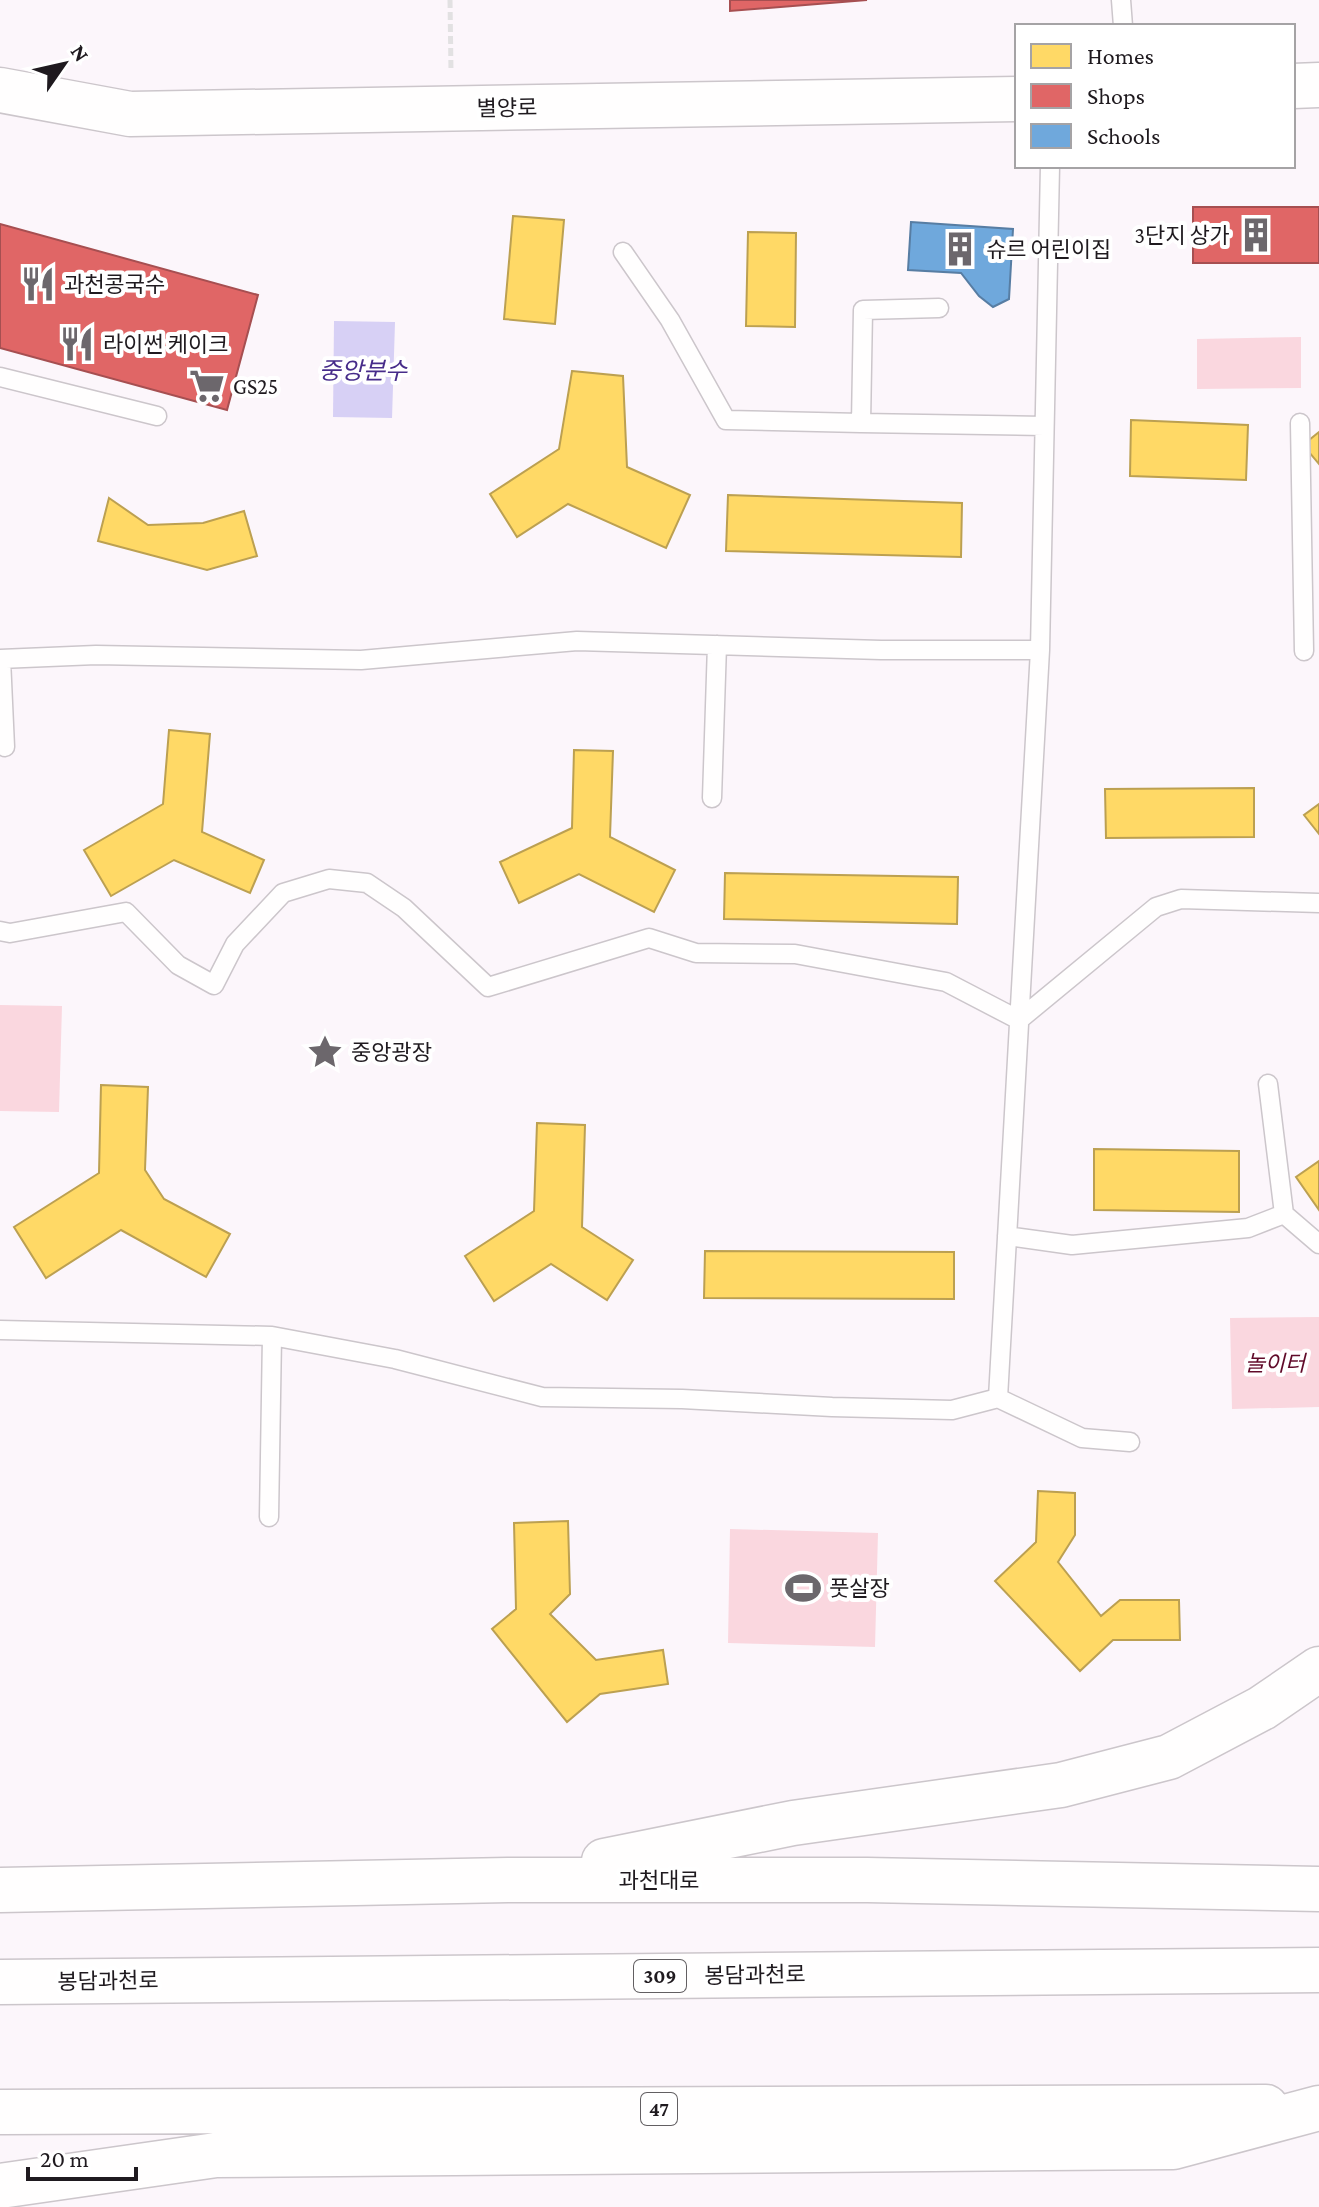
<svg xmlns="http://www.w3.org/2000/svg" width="1319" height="2207" font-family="'Crimson Pro','Noto Sans KR',serif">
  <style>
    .green { fill: #fad7df }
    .water { fill: #d7d0f5 }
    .homes { fill: #ffd966; stroke: #bca051; stroke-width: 2 }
    .shops { fill: #e06666; stroke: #a64f51; stroke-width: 2 }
    .schools { fill: #6fa8dc; stroke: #577da3; stroke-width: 2 }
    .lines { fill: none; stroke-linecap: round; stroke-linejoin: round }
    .service-casing { stroke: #ccc6cb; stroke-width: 21 }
    .tertiary-casing { stroke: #ccc6cb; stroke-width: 47 }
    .trunk-casing { stroke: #ccc6cb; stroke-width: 47 }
    .path { stroke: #e2e1e2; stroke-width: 5; stroke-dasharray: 8 4; stroke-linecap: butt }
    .service { stroke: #fffefe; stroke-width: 18 }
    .tertiary { stroke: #fffefe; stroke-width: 44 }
    .trunk { stroke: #fffefe; stroke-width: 44 }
    .labels { text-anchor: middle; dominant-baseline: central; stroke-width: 8; stroke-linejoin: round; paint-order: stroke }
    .shield { fill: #fff; stroke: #625f62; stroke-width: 2 }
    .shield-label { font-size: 20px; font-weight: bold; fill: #1f1a1f }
    .street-label { font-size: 22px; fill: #1f1a1f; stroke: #fff }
    .poi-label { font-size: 22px; fill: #1f1a1f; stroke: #fff; text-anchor: start }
    .park-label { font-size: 22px; font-style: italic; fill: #600a29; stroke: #fff }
    .water-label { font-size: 24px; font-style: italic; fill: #472c8a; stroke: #fff }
  </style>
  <rect width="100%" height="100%" fill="#fcf6fb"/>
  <path class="green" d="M1301,337v51l-104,1v-50z
    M0,1005l62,1 -3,106 -59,-1z
    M1319,1317v90l-87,2 -2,-91z
    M730,1529l148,4 -3,114 -147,-4z"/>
  <path class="water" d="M334,321l61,1 -3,96 -59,-1z"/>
  <path class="homes" d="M513,216l51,4 -9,104 -51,-5z
    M748,232l48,1 -1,94 -49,-1z
    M572,371l51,5 4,91 63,28 -24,53 -98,-44 -51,33 -27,-43 69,-45z
    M1131,420l117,5 -2,55 -116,-4z
    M1319,432v32l-16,-19z
    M728,495l234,8 -1,54 -235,-6z
    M109,498l39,27 55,-2 41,-12 13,45 -50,14 -109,-29z
    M169,730l41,4 -8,98 62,28 -14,33 -76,-33 -63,36 -27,-46 79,-46z
    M574,750l39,1 -3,86 65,33 -21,42 -75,-38 -60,29 -19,-41 72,-34z
    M1254,788v49l-148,1 -1,-49z
    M1319,804v30l-15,-19z
    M725,873l233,4 -1,47 -233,-5z
    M101,1085l47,2 -3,83 19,29 66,35 -24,43 -85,-47 -75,48 -32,-51 85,-54z
    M537,1123l48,2 -3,102 51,33 -26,40 -56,-36 -57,37 -29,-45 69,-45z
    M1094,1149l145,2v61l-145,-2z
    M1319,1161v49l-23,-33z
    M705,1251l249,1v47l-250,-1z
    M1038,1491l37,2v42l-17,27 43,54 19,-16h59l1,40h-67l-33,31 -85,-90 41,-39z
    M568,1521l2,73 -20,20 46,46 67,-10 5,34 -68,10 -33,28 -75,-93 24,-20 -2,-86z"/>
  <path class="shops" d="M730,0h137l-137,11z
    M1193,207h126v56h-126z
    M0,224l258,71 -31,115 -227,-62z"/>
  <path class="schools" d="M911,222l102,7 -4,70 -16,8 -14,-11 -18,-23 -53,-3z"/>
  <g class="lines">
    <g class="service-casing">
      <path id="service" d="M1121,0l2,26
        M623,252l47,68 56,100 135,3
        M939,308l-76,2 -2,113 183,3
        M0,377l157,39
        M1300,423l4,228
        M0,659l96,-4 265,5 216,-19 304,9h159
        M1,659l4,88
        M712,798l5,-153
        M0,931l10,2 116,-21 52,53 36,20 21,-41 48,-51 46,-14 38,4 37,25 84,79 161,-49 47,15 99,1 151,28 73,38 137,-113 25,-8 138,4
        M1268,1084l16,130
        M1007,1236l65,9 176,-17 36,-14 35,30
        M0,1330l272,6 123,23 147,38 140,2 150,8 120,3 46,-12 42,-748 10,-484
        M998,1398l84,40 48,4
        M269,1517l3,-181"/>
    </g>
    <g class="tertiary-casing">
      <path id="tertiary" d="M1293,86l26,-1
        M0,90l130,24 887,-15"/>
    </g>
    <g class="trunk-casing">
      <path id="trunk" d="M604,1861l189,-38 268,-38 108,-28 93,-49 57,-39
        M0,1890l508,-10h359l452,9
        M0,1982l1319,-12
        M0,2112l1266,-5
        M0,2186l216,-31 957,-8 146,-39"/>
    </g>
    <path class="path" d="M450,0l1,72"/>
    <use href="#service" class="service"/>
    <use href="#tertiary" class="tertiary"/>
    <use href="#trunk" class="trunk"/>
  </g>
  <defs>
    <g id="building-bare" transform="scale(2.76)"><path d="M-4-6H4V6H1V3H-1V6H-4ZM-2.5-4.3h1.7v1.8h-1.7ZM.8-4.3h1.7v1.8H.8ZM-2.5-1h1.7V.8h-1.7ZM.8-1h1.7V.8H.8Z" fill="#6c676c" stroke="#fff" stroke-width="2.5" paint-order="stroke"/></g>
    <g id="restaurant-bare" transform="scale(2.76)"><path d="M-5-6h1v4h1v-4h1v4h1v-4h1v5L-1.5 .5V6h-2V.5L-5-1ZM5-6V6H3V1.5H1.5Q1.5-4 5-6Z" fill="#6c676c" stroke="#fff" stroke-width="2.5" paint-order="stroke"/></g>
    <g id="supermarket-bare" transform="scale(2.76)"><path d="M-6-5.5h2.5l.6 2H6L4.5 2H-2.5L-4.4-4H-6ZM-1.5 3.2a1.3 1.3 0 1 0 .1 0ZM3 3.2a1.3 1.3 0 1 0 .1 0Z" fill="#6c676c" stroke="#fff" stroke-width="2.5" paint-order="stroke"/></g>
    <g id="sight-bare" transform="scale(2.76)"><path d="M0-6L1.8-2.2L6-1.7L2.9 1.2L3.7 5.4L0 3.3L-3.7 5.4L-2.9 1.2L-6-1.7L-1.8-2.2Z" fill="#6c676c" stroke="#fff" stroke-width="2.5" paint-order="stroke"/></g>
    <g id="stadium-bare" transform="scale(2.76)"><path d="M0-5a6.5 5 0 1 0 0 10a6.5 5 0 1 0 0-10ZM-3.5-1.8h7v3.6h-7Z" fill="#6c676c" stroke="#fff" stroke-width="2.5" paint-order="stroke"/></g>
  </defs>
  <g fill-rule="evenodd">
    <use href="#building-bare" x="1256" y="235"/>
    <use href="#building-bare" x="960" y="249"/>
    <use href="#restaurant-bare" x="38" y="284"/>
    <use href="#restaurant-bare" x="77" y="344"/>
    <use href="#supermarket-bare" x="207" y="386"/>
    <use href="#sight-bare" x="325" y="1052"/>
    <use href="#stadium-bare" x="803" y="1588"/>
  </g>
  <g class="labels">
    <g class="shield">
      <rect x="634" y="1960" width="52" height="32" rx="6"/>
      <rect x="641" y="2093" width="36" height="32" rx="6"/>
    </g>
    <g class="shield-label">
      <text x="660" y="1976">309</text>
      <text x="659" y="2109">47</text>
    </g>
    <g class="street-label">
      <text transform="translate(507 108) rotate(-1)">별양로</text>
      <text x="659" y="1880">과천대로</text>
      <text transform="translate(755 1975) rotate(-1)">봉담과천로</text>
      <text transform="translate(108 1981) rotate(-1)">봉담과천로</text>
    </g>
    <g class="poi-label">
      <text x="1230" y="235" text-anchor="end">3단지 상가</text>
      <text x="986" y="249">슈르 어린이집</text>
      <text x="64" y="284">과천콩국수</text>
      <text x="103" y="344">라이썬 케이크</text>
      <text x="233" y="386">GS25</text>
      <text x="351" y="1052">중앙광장</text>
      <text x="829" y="1588">풋살장</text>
    </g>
    <g class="park-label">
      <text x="1275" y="1363">놀이터</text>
    </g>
    <g class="water-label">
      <text x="363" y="370">중앙분수</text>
    </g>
  </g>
  <rect x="1015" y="24" width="280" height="144" fill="#ffffff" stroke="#a5a3a5" stroke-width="2"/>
  <rect x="1031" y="44" width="40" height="24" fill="#ffd966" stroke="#a5a3a5" stroke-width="2"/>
  <text x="1087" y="64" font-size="24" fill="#1f1a1f">Homes</text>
  <rect x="1031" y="84" width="40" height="24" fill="#e06666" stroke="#a5a3a5" stroke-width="2"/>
  <text x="1087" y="104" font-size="24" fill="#1f1a1f">Shops</text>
  <rect x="1031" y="124" width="40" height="24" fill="#6fa8dc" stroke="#a5a3a5" stroke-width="2"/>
  <text x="1087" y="144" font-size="24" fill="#1f1a1f">Schools</text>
  <g transform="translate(64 64) rotate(56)" stroke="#ffffff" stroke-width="6" paint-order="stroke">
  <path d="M0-6L14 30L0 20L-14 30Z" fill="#1f1a1f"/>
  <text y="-12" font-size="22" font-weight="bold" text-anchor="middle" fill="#1f1a1f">N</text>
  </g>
  <path d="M28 2167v12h108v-12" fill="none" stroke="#1f1a1f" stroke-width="4"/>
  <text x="40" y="2167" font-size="24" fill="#1f1a1f" stroke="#ffffff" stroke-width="6" paint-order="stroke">20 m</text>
</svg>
